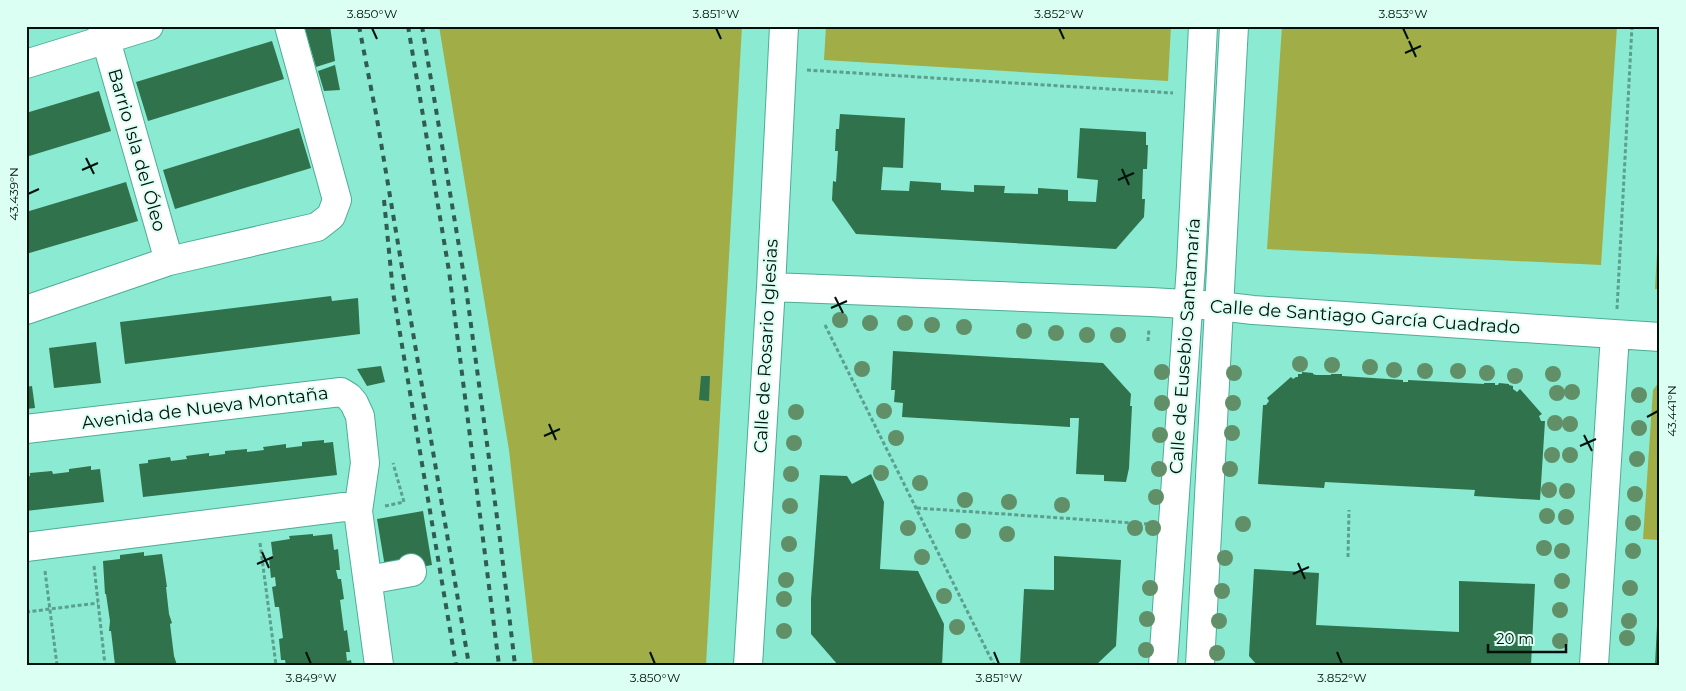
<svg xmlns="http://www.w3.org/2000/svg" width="1686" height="691" font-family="Montserrat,sans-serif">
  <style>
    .green { fill: #a1ad46 }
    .building { fill: #2f724b }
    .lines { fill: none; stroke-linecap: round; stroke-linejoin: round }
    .street-casing { stroke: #4cad96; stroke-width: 30 }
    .secondary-casing { stroke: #4cad96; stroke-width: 30 }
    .path { stroke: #5b9f8e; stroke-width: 3; stroke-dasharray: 4 2.5; stroke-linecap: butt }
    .street { stroke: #fff; stroke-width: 28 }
    .secondary { stroke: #fff; stroke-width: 28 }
    .rail { stroke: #315d51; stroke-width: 4; stroke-dasharray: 6 6; stroke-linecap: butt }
    .tree { fill: #618f67 }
    .ticks { fill: none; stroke: #00100b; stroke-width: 2 }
    .labels { text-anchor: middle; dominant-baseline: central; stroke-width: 4; stroke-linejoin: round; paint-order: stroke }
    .street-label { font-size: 18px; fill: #00100b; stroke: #dcfff4 }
    .neatline { fill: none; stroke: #00100b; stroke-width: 2 }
    .ticks-label { font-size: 12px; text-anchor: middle; fill: #00100b }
  </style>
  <rect width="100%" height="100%" fill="#8bead2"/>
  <path class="green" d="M439,26h303l-36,639h-173l-24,-215z
    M826,26h345l-3,55 -344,-21z
    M1282,26h335l-16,239 -334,-16z
    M1660,199v90h-5z
    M1660,381v159l-17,-1 10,-149z"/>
  <path class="building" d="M304,26h26l5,35 -19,6z
    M272,41l12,38 -136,42 -12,-39z
    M335,65l5,25 -16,1 -6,-20z
    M99,91l12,40 -85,26v-44z
    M840,114l65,4 -2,50 -20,-1 -2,23 28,1 1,-10 31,2v7l33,2v-7l31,1 -1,7 34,1v-6l30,2v11l28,1 2,-22 -21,-2 3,-50 66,4v13h2l-1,24h-4l-1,30h3l-1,18 -28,32 -260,-15 -24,-34 1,-19 3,1 2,-31h-3l1,-22h3z
    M299,128l12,40 -136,41 -12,-39z
    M126,182l12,39 -112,33v-42z
    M331,296l1,5 26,-3 2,36 -235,30 -5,-42z
    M96,342l5,41 -47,5 -5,-40z
    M893,351l210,12 28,31 -1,12h2l-3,62 -3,14 -22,-1v-6l-28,-1 3,-56h-9v9l-168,-10 1,-14 -9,-1 1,-12h-4z
    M381,366l4,16 -18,4 -10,-17z
    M1302,372l11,1v1l3,1h15v-1h11v2l61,4v2h5v-2l76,4v-1h11v2h3l1,-2 10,1v1l4,1v3l4,3 3,-3 22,25 -3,2 2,5h4l-5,79 -66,-4 1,-6 -150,-8 -1,6 -66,-4 5,-79h3l3,-4 -2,-3 24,-21 2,2 3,-2h2v-3h4z
    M701,376h9l-1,25 -10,-1z
    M32,386l3,22 -9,1v-22z
    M324,440v3l9,-1 4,33 -194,22 -4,-33 9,-1v-3l22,-3 1,4 16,-2 -1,-3 23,-3v3l16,-2v-3l22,-2v3l17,-2 -1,-3 23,-3v4l16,-2v-4z
    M91,466v4l9,-1 4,33 -78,9v-34l4,-1v-3l22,-2 1,3 16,-2v-3z
    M871,474l13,28 -4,67 38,2 26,53 -2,41h-104l-27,-31v-35l9,-124 27,1 5,8z
    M423,511l9,54 -46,8 -9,-54z
    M313,534v2l19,-2 2,16 4,-1 2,21h-4l2,9h3l3,20 -4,1 4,31 3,-1 3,22h-4l1,9 4,-1 1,5h-66l-1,-5h-4l-2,-21 4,-1 -4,-31h-4l-3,-20 4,-1 -1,-9 -4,1 -2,-20h4l-2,-16 19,-3 -1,-3z
    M144,552v4l18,-2 5,33h-1l3,27 3,9 -2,1 4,32 3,9h-62l-4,-34h-2l1,-10 -4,-27h-1l-2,-33 17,-2v-4z
    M1054,556l67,4 -5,86 -20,19h-76l4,-76 30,1z
    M1254,569l65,4 -3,52 143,7v-51l76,3 -4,81h-274l-8,-9z
    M1658,606h2v59h-5z"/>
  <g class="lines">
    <g class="street-casing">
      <path id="street" d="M102,26l67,235
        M26,64l123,-38
        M771,287l380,15 68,4 34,4 407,27
        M26,310l143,-49 148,-34 14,-11 6,-16 -48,-174
        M26,429l315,-37 8,5 5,6 6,13 5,47 -7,48 21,154
        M26,547l318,-40
        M368,580l44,-8 -1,-4
        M748,665l23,-378 13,-261
        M1594,665l21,-331"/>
    </g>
    <g class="secondary-casing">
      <path id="secondary" d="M1163,665l28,-399 12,-240
        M1200,665l34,-639"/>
    </g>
    <path class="path" d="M807,70l366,23
      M1617,309l15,-283
      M825,325l169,340
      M1148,341l1,-12
      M385,506l19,-4 -11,-39
      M917,508l231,16
      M260,543l16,122
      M1348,557l1,-47
      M94,566l11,99
      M45,571l12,94
      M26,612l72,-9"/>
    <use href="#street" class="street"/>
    <use href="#secondary" class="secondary"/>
    <path class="rail" d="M359,26l18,93 92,546
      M408,26l41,245 50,394
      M422,26l44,262 35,259 14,118
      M384,200l9,92 63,373"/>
  </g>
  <g class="tree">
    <circle cx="840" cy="320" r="8"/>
    <circle cx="870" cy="323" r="8"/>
    <circle cx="905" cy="323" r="8"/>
    <circle cx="932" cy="325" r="8"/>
    <circle cx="964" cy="327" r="8"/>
    <circle cx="1024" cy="331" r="8"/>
    <circle cx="1056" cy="333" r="8"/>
    <circle cx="1087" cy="335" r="8"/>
    <circle cx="1118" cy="335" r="8"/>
    <circle cx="1300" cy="364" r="8"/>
    <circle cx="1332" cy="365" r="8"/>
    <circle cx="1370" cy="367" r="8"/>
    <circle cx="862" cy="369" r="8"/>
    <circle cx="1394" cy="370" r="8"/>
    <circle cx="1425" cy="371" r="8"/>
    <circle cx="1458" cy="371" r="8"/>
    <circle cx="1162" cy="372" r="8"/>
    <circle cx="1234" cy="373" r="8"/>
    <circle cx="1487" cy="373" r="8"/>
    <circle cx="1553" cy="374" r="8"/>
    <circle cx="1515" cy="376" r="8"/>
    <circle cx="1572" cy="392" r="8"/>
    <circle cx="1557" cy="393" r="8"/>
    <circle cx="1639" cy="395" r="8"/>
    <circle cx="1162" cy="403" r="8"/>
    <circle cx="1233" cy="403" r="8"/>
    <circle cx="884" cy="411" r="8"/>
    <circle cx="796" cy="412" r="8"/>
    <circle cx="1555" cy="423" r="8"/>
    <circle cx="1570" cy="424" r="8"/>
    <circle cx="1639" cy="428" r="8"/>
    <circle cx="1232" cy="433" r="8"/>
    <circle cx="1160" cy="435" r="8"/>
    <circle cx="896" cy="438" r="8"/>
    <circle cx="794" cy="443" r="8"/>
    <circle cx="1552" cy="455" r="8"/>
    <circle cx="1570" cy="455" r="8"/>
    <circle cx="1637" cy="459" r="8"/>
    <circle cx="1159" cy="469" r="8"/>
    <circle cx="1230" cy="469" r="8"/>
    <circle cx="881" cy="473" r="8"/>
    <circle cx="791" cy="474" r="8"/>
    <circle cx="920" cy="483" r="8"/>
    <circle cx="1549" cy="490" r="8"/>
    <circle cx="1567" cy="491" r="8"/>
    <circle cx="1635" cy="494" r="8"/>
    <circle cx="1156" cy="497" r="8"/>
    <circle cx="965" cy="500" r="8"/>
    <circle cx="1009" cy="502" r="8"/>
    <circle cx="1062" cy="505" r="8"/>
    <circle cx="790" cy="506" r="8"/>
    <circle cx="1547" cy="516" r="8"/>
    <circle cx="1566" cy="517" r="8"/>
    <circle cx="1633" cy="523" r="8"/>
    <circle cx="1243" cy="524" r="8"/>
    <circle cx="908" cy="528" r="8"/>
    <circle cx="1135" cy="528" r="8"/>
    <circle cx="1153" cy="528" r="8"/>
    <circle cx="963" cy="531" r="8"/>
    <circle cx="1007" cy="534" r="8"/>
    <circle cx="789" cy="544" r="8"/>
    <circle cx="1544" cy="548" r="8"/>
    <circle cx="1562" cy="551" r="8"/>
    <circle cx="1633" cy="551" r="8"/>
    <circle cx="922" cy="557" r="8"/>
    <circle cx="1225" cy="558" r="8"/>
    <circle cx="786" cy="580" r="8"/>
    <circle cx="1562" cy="581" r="8"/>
    <circle cx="1150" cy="588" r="8"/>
    <circle cx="1630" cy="588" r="8"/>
    <circle cx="1222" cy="591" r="8"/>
    <circle cx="944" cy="596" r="8"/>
    <circle cx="784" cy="599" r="8"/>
    <circle cx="1560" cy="610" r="8"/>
    <circle cx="1147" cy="619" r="8"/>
    <circle cx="1219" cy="621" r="8"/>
    <circle cx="1629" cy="621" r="8"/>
    <circle cx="957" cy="627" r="8"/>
    <circle cx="784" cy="631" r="8"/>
    <circle cx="1627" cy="638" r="8"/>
    <circle cx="1560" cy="641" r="8"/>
    <circle cx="1146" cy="650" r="8"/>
    <circle cx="1217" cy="653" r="8"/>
  </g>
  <path class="ticks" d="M372,28l5,11M716,28l5,11M1059,28l5,11M1403,28l5,11M1409,41l7,16M1405,53l16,-7M86,158l8,16M1122,169l7,16M82,170l16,-7M1118,180l16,-7M28,194l11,-5M835,297l8,16M831,308l16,-7M1647,417l11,-6M549,424l7,16M1584,435l8,16M544,436l16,-7M1580,446l16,-7M262,552l7,16M1298,563l7,16M257,564l16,-7M1293,574l16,-7M306,652l5,12M650,652l5,12M994,652l5,12M1337,652l5,12"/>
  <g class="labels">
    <g class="street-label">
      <text transform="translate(137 150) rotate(74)">Barrio Isla del Óleo</text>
      <text transform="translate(1365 317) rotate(4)">Calle de Santiago García Cuadrado</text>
      <text transform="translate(766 346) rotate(-87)">Calle de Rosario Iglesias</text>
      <text transform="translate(1185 346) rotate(-86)">Calle de Eusebio Santamaría</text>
      <text transform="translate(205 408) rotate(-7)">Avenida de Nueva Montaña</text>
    </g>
  </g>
  <rect width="1686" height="691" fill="none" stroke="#dcfff4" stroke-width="55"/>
  <path d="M1488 644v8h78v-8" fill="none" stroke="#00100b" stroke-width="2.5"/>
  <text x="1496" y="644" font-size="15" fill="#00100b" stroke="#dcfff4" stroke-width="4" paint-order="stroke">20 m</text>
  <rect x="28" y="28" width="1630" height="636" class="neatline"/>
  <g class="ticks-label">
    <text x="372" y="18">3.850°W</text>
    <text x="716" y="18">3.851°W</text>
    <text x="1059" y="18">3.852°W</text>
    <text x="1403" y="18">3.853°W</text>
    <text transform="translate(14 194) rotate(-90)" y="4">43.439°N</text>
    <text transform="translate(1672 411) rotate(-90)" y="4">43.441°N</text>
    <text x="311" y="682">3.849°W</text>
    <text x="655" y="682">3.850°W</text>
    <text x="999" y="682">3.851°W</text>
    <text x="1342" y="682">3.852°W</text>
  </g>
</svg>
